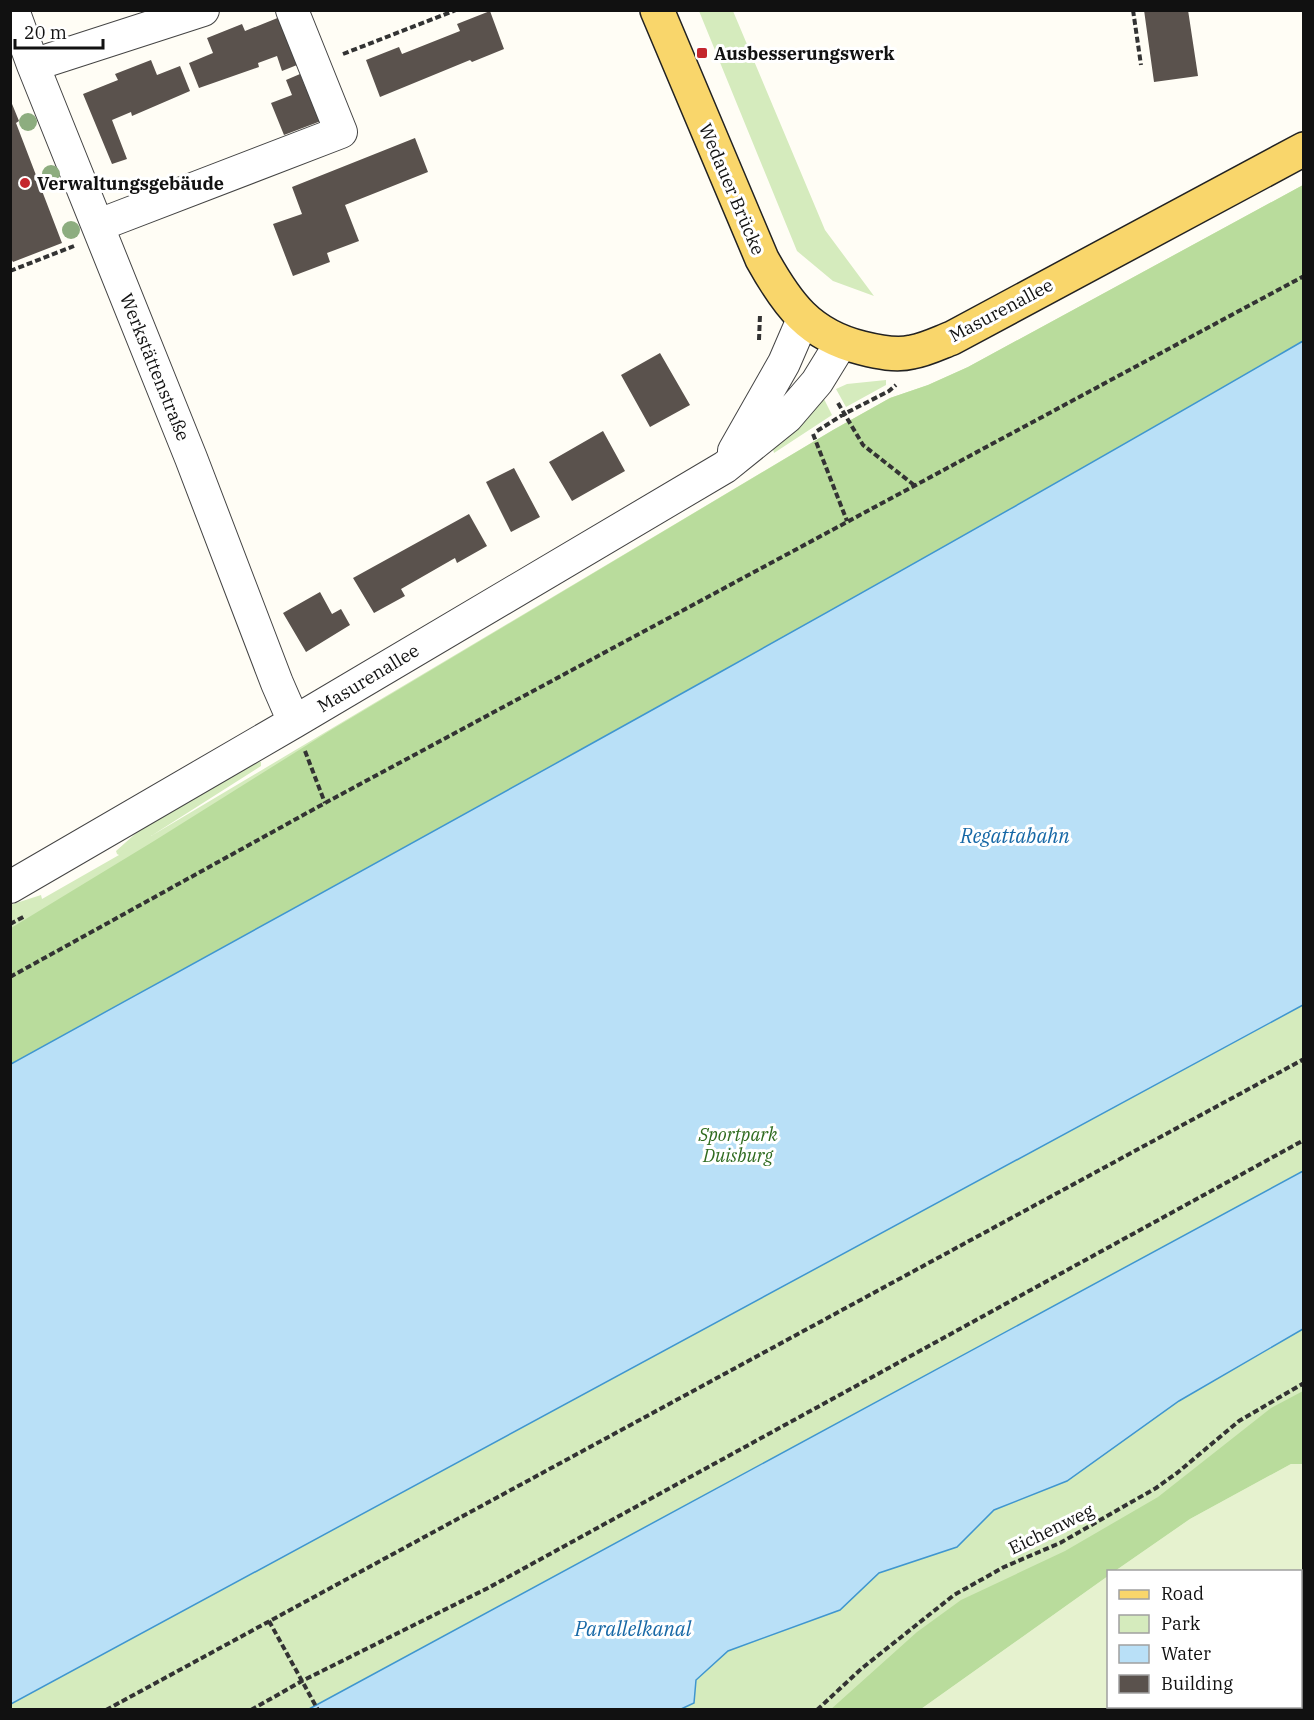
<svg xmlns="http://www.w3.org/2000/svg" width="1314" height="1720" font-family="'IBM Plex Serif',serif">
  <style>
    .green { fill: #d5ebbd; fill-rule: evenodd }
    .forest { fill: #b9dc9c }
    .pitch { fill: #e6f2cf }
    .water { fill: #b9e0f7; stroke: #3f96cf; stroke-width: 1.5 }
    .building { fill: #5a524d }
    .lines { fill: none; stroke-linecap: round; stroke-linejoin: round }
    .minor-casing { stroke: #444; stroke-width: 34 }
    .major-casing { stroke: #222; stroke-width: 36 }
    .path { stroke: #333; stroke-width: 4; stroke-dasharray: 6 3; stroke-linecap: butt }
    .minor { stroke: #fff; stroke-width: 32 }
    .major { stroke: #f9d66b; stroke-width: 33 }
    .tree { fill: #8dad7f }
    .poi-dot { fill: #c4262e; stroke: #fff; stroke-width: 2 }
    .labels { text-anchor: middle; dominant-baseline: central; stroke-width: 6; stroke-linejoin: round; paint-order: stroke }
    .poi-label { font-size: 18px; font-weight: bold; fill: #111; stroke: #fff; text-anchor: start }
    .street-label { font-size: 18px; fill: #111; stroke: #fff }
    .park-label { font-size: 18px; font-style: italic; fill: #2f6b1f; stroke: #fff }
    .water-label { font-size: 20px; font-style: italic; fill: #1768a6; stroke: #fff }
  </style>
  <rect width="100%" height="100%" fill="#fffdf5"/>
  <path class="green" d="M699,11h34l92,219 49,66 -41,-15 -36,-30z
    M1303,185v1524h-1292l-1,-804 31,-10 1,4 77,-44 -2,-1 -1,-3 28,-25 113,-65 4,1v4l-110,70 682,-406 57,-32 38,-13 40,-18zM1108,1572h192v134h-192z
    M886,380v5l-40,22 -10,-18 11,-5z
    M823,397l9,18 -58,38 -1,-4z"/>
  <path class="forest" d="M1303,185v156c-427,248 -860,485 -1292,723v-136l143,-87 177,-111 502,-300 57,-32 38,-13 40,-18z
    M1303,1391v73h-12l-101,55 -75,52 -7,1v4l-187,133 -91,1 87,-78 44,-32 104,-49 93,-54 113,-89z"/>
  <path class="pitch" d="M1291,1464h12v245h-382l187,-133v130h192v-134l-185,-1 75,-52z"/>
  <path class="water" d="M1303,341v664l-1292,699v-640c432,-238 865,-475 1292,-723z
    M1303,1171v158l-124,72 -112,80 -73,29 -37,37 -78,26 -39,37 -112,41 -32,29 -2,23 -15,7 -370,-1z"/>
  <path class="building" d="M1144,10h44l10,66 -44,6z
    M490,11l14,38 -32,13 -2,-2 -90,37 -14,-37 33,-13 3,7 58,-23 -3,-7z
    M280,17l17,48 -15,6 -5,-15 -19,7 1,4 -60,21 -10,-25 24,-10 -6,-15 35,-14 3,7z
    M151,60l6,15 23,-9 10,25 -58,25 -1,-4 -19,8 15,39 -15,5 -29,-70 35,-14 -3,-6z
    M300,74l6,15 3,-1 12,33 -37,14 -13,-32 21,-8 -6,-15z
    M10,99l9,22 -3,2 46,120 -49,19 -3,-5z
    M415,138l13,34 -83,33 14,36 -32,12 3,9 -37,14 -20,-52 29,-10 -10,-27z
    M660,353l30,52 -40,22 -29,-52z
    M603,431l22,40 -53,30 -23,-39z
    M514,468l26,49 -29,15 -25,-50z
    M469,514l18,32 -30,17 -2,-5 -54,31 4,7 -31,17 -21,-35z
    M320,592l12,22 9,-5 9,16 -44,27 -23,-39z"/>
  <g class="lines">
    <g class="minor-casing">
      <path id="minor" d="M13,10l20,55 158,393 86,225 17,39
        M33,65l170,-55
        M99,225l242,-93 -49,-122
        M734,451l50,-88 19,-44
        M10,887l284,-165 431,-255 62,-50 30,-35 24,-39"/>
    </g>
    <g class="major-casing">
      <path id="major" d="M657,10l105,249c25,45 47,76 100,89 16,4 34,8 50,4 13,-2 27,-9 40,-14l352,-189"/>
    </g>
    <path class="path" d="M1133,10l8,55
      M343,54l113,-44
      M10,271l64,-25
      M759,340l1,-25
      M838,403l25,42 51,40
      M817,431l27,-17 45,-23 7,-6
      M813,434l34,87
      M305,751l20,52
      M10,924l15,-8
      M10,977l315,-174 979,-527
      M269,1621l49,89
      M106,1710l1198,-651
      M251,1710l51,-29 186,-93 816,-448
      M817,1710l44,-41 93,-74 50,-28 56,-24 96,-55 21,-15 62,-52 65,-38"/>
    <use href="#minor" class="minor"/>
    <use href="#major" class="major"/>
  </g>
  <g class="tree">
    <circle cx="28" cy="122" r="9"/>
    <circle cx="51" cy="174" r="9"/>
    <circle cx="71" cy="230" r="9"/>
  </g>
  <g class="poi-dot">
    <rect x="696" y="47" width="12" height="12" rx="3"/>
    <circle cx="25" cy="183" r="6"/>
  </g>
  <g class="labels">
    <g class="poi-label">
      <text x="714" y="53">Ausbesserungswerk</text>
      <text x="37" y="183">Verwaltungsgebäude</text>
    </g>
    <g class="street-label">
      <text transform="translate(732 189) rotate(67)">Wedauer Brücke</text>
      <text transform="translate(1001 310) rotate(-28)">Masurenallee</text>
      <text transform="translate(155 367) rotate(68)">Werkstättenstraße</text>
      <text transform="translate(368 678) rotate(-31)">Masurenallee</text>
      <text transform="translate(1051 1529) rotate(-26)">Eichenweg</text>
    </g>
    <g class="park-label">
      <text x="738" y="1134">Sportpark<tspan x="738" dy="21">Duisburg</tspan></text>
    </g>
    <g class="water-label">
      <text x="1015" y="835">Regattabahn</text>
      <text x="633" y="1628">Parallelkanal</text>
    </g>
  </g>
  <rect width="1314" height="1720" fill="none" stroke="#111111" stroke-width="24"/>
  <rect x="1107" y="1570" width="195" height="138" fill="#ffffff" stroke="#a0a0a0" stroke-width="1.5"/>
  <rect x="1119" y="1590" width="30" height="9" fill="#f9d66b" stroke="#a0a0a0" stroke-width="1.5"/>
  <text x="1161" y="1600" font-size="18" fill="#111111">Road</text>
  <rect x="1119" y="1615" width="30" height="18" fill="#d5ebbd" stroke="#a0a0a0" stroke-width="1.5"/>
  <text x="1161" y="1630" font-size="18" fill="#111111">Park</text>
  <rect x="1119" y="1645" width="30" height="18" fill="#b9e0f7" stroke="#a0a0a0" stroke-width="1.5"/>
  <text x="1161" y="1660" font-size="18" fill="#111111">Water</text>
  <rect x="1119" y="1675" width="30" height="18" fill="#5a524d" stroke="#a0a0a0" stroke-width="1.5"/>
  <text x="1161" y="1690" font-size="18" fill="#111111">Building</text>
  <path d="M15 39v9h88v-9" fill="none" stroke="#111111" stroke-width="3"/>
  <text x="24" y="39" font-size="18" fill="#111111" stroke="#ffffff" stroke-width="4.5" paint-order="stroke">20 m</text>
</svg>
